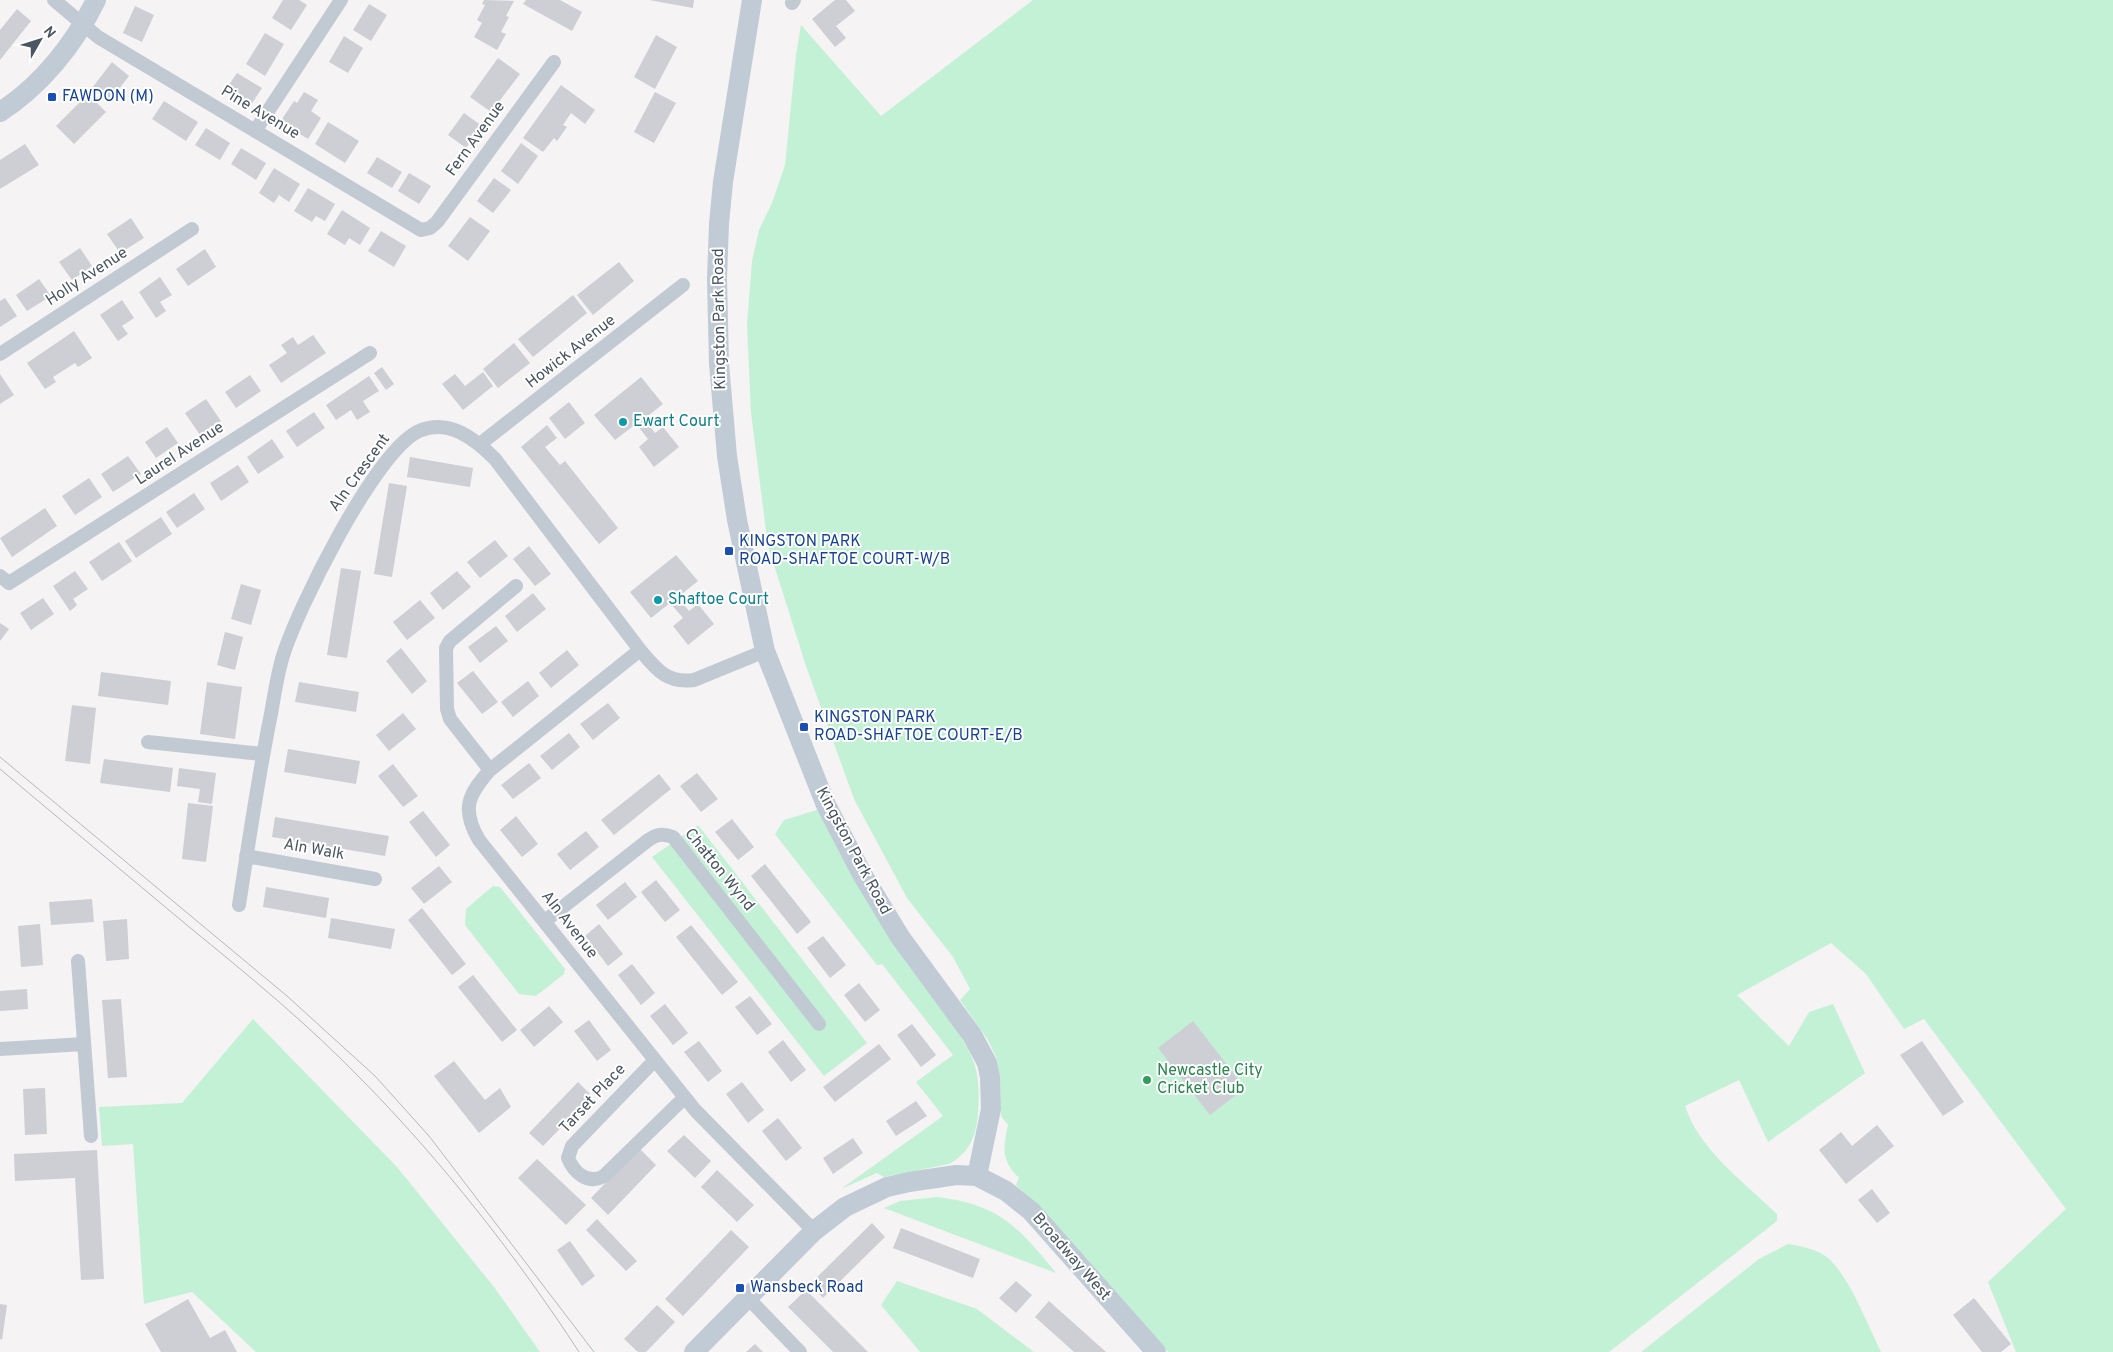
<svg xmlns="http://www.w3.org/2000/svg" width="2113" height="1352" font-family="Overpass,sans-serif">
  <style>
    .green { fill: #c3f1d5 }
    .building { fill: #cdcfd5 }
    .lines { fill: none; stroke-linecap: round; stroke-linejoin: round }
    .street { stroke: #c1cad2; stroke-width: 14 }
    .secondary { stroke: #c1cbd6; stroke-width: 20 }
    .tram { stroke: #b5b8bd; stroke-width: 1 }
    .transit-dot { fill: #1a4fb4; stroke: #fff; stroke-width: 2 }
    .culture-dot { fill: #0f9aa8; stroke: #fff; stroke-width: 2 }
    .leisure-dot { fill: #2e9e5b; stroke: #fff; stroke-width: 2 }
    .labels { text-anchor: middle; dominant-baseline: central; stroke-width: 4; stroke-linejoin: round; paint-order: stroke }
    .transit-label { font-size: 16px; fill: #164399; stroke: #fff; text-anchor: start }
    .street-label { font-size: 16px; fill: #4a5661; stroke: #fff }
    .culture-label { font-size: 16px; fill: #0d838f; stroke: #fff; text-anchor: start }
    .leisure-label { font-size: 16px; fill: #27864d; stroke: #fff; text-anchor: start }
  </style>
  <rect width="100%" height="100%" fill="#f5f3f3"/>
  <path class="green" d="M1033,0h1080v1352h-97l-28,-70 78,-73 -142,-190 -20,10 -38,-55 -35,-31 -94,52 52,51 20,-34 24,-8 32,69 -97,69 -29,-62 -54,26c14,44 60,77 92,108v7l-168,131h-441c-52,-55 -97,-115 -152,-167l3,-7c-18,-18 -16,-29 -11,-53l-7,-9 -1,-38 -4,-21 -8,-17 -28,-40 10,-11 -17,-32 -46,-59 -53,-99 -48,-133 -38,-120 -17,-133 -4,-89 5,-63 7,-31 13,-27 13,-38 11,-110 5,-30 80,91z
    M820,809c26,47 50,98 79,143 23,34 57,69 73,106 8,18 7,38 6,56 -2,23 -9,39 -29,50l-65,13 -7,-4 -36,16 102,-73 -27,-34 37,-27 -71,-91 -5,1 -102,-131 9,-14z
    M698,825l169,218 -43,33 -172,-219z
    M493,886l7,1 65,82 -1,5 -28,22 -17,-2 -54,-69 1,-16z
    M253,1019l144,148 97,120 46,65h-284l-64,-60 -48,12 -11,-160 -31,2 -3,-39 83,-4z
    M937,1197c61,7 82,30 119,76l-172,-65 16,-7z
    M1788,1244c13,2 29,5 40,14 23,21 39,66 53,94h-240l118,-93z
    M897,1281l80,28 57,43h-114l-39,-47z"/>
  <path class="building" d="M283,0h16l8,5 -16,25 -19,-12z
    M484,0l30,1 -8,15 3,1 -8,15 5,2 -9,16 -23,-13 8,-14 -5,-3 8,-15 -3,-1z
    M526,0h34l22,12 -10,19 -49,-27z
    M649,0h45l-1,8z
    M835,0h11l9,11 -19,15 10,12 -11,9 -23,-28z
    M369,4l18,11 -16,26 -18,-11z
    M135,6l19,9 -12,27 -19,-9z
    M17,9l14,12 -31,39v-30z
    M265,33l19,11 -19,32 -19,-12z
    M656,35l21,12 -22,42 -21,-12z
    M344,36l19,12 -15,25 -19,-11z
    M498,58l22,16 -29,38 -21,-15z
    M112,62l17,14 -20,26 -17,-14z
    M237,73l25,15 -11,17 -25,-16z
    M561,85l34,25 -10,14 -14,-11 -8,12 4,2 -10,14 -3,-3 -11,14 -20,-14z
    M304,92l14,8 -7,11 10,7 -13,21 -28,-17 14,-21 3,2z
    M655,92l21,11 -22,40 -20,-11z
    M88,94l18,18 -32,32 -18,-18z
    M164,101l34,21 -12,19 -34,-22z
    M464,113l18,13 -16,22 -18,-13z
    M328,122l31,19 -14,22 -30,-19z
    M206,128l24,15 -10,17 -25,-15z
    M521,143l17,13 -20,28 -17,-13z
    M25,144l14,21 -39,24v-29z
    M241,148l25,15 -10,17 -25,-16z
    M377,157l25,15 -10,16 -25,-15z
    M274,168l26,16 -11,18 -10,-7 -5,8 -15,-10z
    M409,173l22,13 -12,18 -21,-13z
    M494,178l17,12 -18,23 -16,-12z
    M308,188l27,16 -10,17 -9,-5 -4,6 -18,-11z
    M342,210l28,18 -10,17 -11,-7 -4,7 -18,-11z
    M470,217l20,14 -22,30 -20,-15z
    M131,218l13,20 -24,15 -13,-19z
    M381,231l25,15 -12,21 -26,-16z
    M80,248l12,18 -20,14 -13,-18z
    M205,249l11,18 -28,19 -12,-17z
    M619,262l15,19 -41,34 -16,-20z
    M160,277l12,18 -12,7 6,9 -10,7 -17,-26z
    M39,279l12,17 -24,15 -11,-16z
    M573,295l14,18 -54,44 -15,-18z
    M5,298l12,18 -17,11v-26z
    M122,300l12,18 -12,8 6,8 -10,7 -18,-26z
    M74,331l18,27 -14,9 -3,-4 -22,14 3,5 -11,7 -18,-26z
    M313,335l13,18 -45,30 -12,-18 18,-12 -6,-8 12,-8 5,8z
    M514,343l16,20 -32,25 -15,-19z
    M382,367l12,17 -8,6 -12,-17z
    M483,372l10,14 -30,24 -21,-26 13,-10 10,12z
    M0,374l14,21 -14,9z
    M250,375l11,16 -25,17 -11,-16z
    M369,376l10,15 -16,10 7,11 -13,8 -6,-10 -15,10 -10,-15z
    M641,377l22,27 -19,15 11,14 8,-6 16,20 -25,20 -15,-20 9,-8 -12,-15 -21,16 -21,-25z
    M206,399l15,22 -21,14 -15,-22z
    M569,402l16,21 -20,16 -16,-21z
    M314,412l11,16 -28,19 -11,-16z
    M547,425l10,13 -12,9 15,18 5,-4 53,67 -19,16 -78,-97z
    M167,427l11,16 -22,15 -11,-16z
    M272,439l12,18 -26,17 -11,-17z
    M128,456l13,18 -28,18 -12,-18z
    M410,457l63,11 -3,19 -63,-10z
    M238,465l11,17 -28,19 -11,-18z
    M89,478l13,19 -27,18 -13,-19z
    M389,483l18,3 -15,91 -18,-3z
    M194,493l11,16 -28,19 -11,-16z
    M45,508l12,18 -45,31 -12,-19z
    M161,517l11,17 -36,24 -11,-17z
    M495,540l13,16 -28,22 -13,-16z
    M119,542l13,19 -30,20 -13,-19z
    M529,546l22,28 -16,12 -22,-27z
    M676,555l22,26 -20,16 11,14 9,-7 16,20 -26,21 -15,-19 10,-8 -13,-15 -19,15 -21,-26z
    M341,568l20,3 -14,87 -20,-3z
    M75,571l13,18 -15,10 4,6 -7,6 -17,-25z
    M457,571l14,16 -28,23 -13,-17z
    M241,584l20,6 -10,35 -20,-6z
    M533,593l13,16 -29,23 -12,-16z
    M43,598l11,16 -23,16 -11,-17z
    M420,600l15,18 -28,22 -14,-18z
    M0,623l9,6 -9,12z
    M496,626l12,15 -28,22 -12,-16z
    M225,632l18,5 -8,33 -18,-5z
    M401,648l26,33 -15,13 -26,-33z
    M567,650l12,15 -28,23 -12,-15z
    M473,671l25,31 -16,12 -25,-31z
    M101,672l70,9 -3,24 -70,-9z
    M528,681l11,15 -26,21 -12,-15z
    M207,682l35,5 -7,52 -35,-5z
    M299,682l60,10 -3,20 -61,-10z
    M608,703l12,15 -27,22 -13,-16z
    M72,705l24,3 -6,56 -25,-3z
    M403,713l13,16 -27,22 -13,-16z
    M569,733l11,14 -28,23 -12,-14z
    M288,749l72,12 -4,23 -72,-12z
    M104,759l69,9 -3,24 -70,-9z
    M529,763l12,15 -28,21 -12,-14z
    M393,764l25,32 -15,11 -25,-31z
    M179,768l37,5 -4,31 -14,-2 2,-13 -23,-3z
    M697,773l21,26 -17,13 -21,-26z
    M659,774l12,15 -57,46 -13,-15z
    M188,803l25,3 -7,56 -24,-3z
    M423,811l27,34 -14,12 -27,-35z
    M516,816l22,28 -16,13 -22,-27z
    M275,817l114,19 -4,20 -113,-19z
    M732,819l22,28 -16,13 -23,-28z
    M586,831l13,16 -29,23 -13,-16z
    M765,864l46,58 -14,12 -46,-58z
    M439,866l13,16 -28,22 -13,-16z
    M656,880l24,30 -15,12 -24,-30z
    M625,882l12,15 -29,23 -12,-15z
    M266,887l63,11 -3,20 -63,-11z
    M92,899l2,23 -43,3 -2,-23z
    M422,908l44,56 -14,11 -44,-55z
    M331,918l64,11 -4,20 -63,-11z
    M127,919l2,40 -23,2 -3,-40z
    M40,924l3,41 -22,2 -3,-41z
    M599,924l24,30 -15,12 -23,-30z
    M691,925l47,57 -16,13 -46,-58z
    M823,936l23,29 -16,13 -23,-30z
    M632,964l23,29 -14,12 -23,-30z
    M473,975l44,55 -15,12 -44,-55z
    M859,983l21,27 -15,12 -21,-27z
    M27,989l1,20 -28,2v-20z
    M750,996l22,28 -15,11 -22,-28z
    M121,999l6,78 -19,1 -6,-78z
    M665,1004l23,29 -15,12 -23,-29z
    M549,1006l14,16 -29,25 -14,-17z
    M589,1020l22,30 -14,11 -23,-30z
    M1193,1021l52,67 -35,27 -52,-67z
    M912,1024l24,31 -15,12 -24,-32z
    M783,1040l23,30 -15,12 -23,-30z
    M699,1041l23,30 -14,11 -24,-30z
    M1922,1041l42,61 -21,14 -43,-61z
    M879,1044l12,15 -56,43 -12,-15z
    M454,1061l31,39 15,-12 11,19 -32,26 -45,-57z
    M578,1082l14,14 -49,50 -14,-13z
    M742,1082l22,28 -16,13 -22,-29z
    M45,1088l2,46 -22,1 -2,-46z
    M916,1101l11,15 -31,20 -10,-15z
    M778,1118l24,30 -16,13 -24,-30z
    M1877,1125l17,21 -48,38 -27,-34 22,-18 11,14z
    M684,1135l27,26 -16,17 -28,-27z
    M853,1138l10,15 -30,21 -10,-16z
    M639,1148l17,17 -48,50 -17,-17z
    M97,1150l7,129 -23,1 -6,-102 -60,3 -1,-27z
    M537,1159l49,46 -20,20 -48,-47z
    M717,1170l37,35 -17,17 -36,-35z
    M1872,1189l18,24 -13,10 -19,-23z
    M597,1219l40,42 -11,10 -40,-41z
    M872,1223l13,14 -62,61 -13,-14z
    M901,1228l79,31 -7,19 -80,-30z
    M731,1230l18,17 -66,69 -18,-17z
    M570,1241l25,35 -13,10 -25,-36z
    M1016,1281l16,14 -16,18 -17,-15z
    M806,1290l62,62h-35l-45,-45z
    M1974,1298l37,46 -10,8h-19l-29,-37z
    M188,1299l22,39 15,-8 12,22h-76l-16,-28z
    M1049,1301l57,51h-32l-39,-35z
    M0,1304l7,1 -5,35 -2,-1z
    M657,1305l18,17 -29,30h-8l-14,-13z
    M755,1344l8,8h-17z"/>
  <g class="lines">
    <path class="street" d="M54,0l44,37 323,193 9,-2 7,-6 117,-160
      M792,3l2,-3
      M255,131l86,-131
      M0,354l192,-125
      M480,444l203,-159
      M0,576l9,7 361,-230
      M640,650l-150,120c-22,25 -29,39 -11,70l216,270 119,121
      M148,742l114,12
      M490,770l-40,-51 -3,-10 -1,-61 4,-7 66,-55
      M246,856l129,23
      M239,905c10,-64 19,-128 32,-191 3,-18 6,-37 11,-55 14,-48 93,-208 137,-228 30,-13 56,8 76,28l145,191c16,19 27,34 54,30l71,-29
      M545,921l102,-80c10,-7 15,-8 26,-4l146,187
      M78,961l13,175
      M0,1049l84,-5
      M654,1061l-82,85 -4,12c6,15 20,27 36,18l80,-78
      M748,1298l52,54"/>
    <path class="secondary" d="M752,0l-29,182 -4,42 -2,55 2,85 8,92 10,64 28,131 61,154 36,69 38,63 72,98 15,28 3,14 1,32 -14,67
      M0,112c41,-26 75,-69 96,-112
      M694,1352l120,-121 31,-24 42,-20 22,-5 47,-7 21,1 29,15 25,20 125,141"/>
    <path class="tram" d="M0,757l287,239 88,80 54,60 165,216
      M0,769c63,53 126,105 188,157 60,49 120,98 174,154 79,80 156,178 217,272"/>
  </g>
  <g class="transit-dot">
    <rect x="47" y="92" width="10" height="10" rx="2.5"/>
    <rect x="724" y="546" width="10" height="10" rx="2.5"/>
    <rect x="799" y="722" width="10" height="10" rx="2.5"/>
    <rect x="735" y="1283" width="10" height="10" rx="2.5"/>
  </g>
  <g class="culture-dot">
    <circle cx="623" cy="422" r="5"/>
    <circle cx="658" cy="600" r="5"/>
  </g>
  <circle class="leisure-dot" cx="1147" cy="1080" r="5"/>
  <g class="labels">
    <g class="transit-label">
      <text x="62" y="97">FAWDON (M)</text>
      <text x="739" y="542">KINGSTON PARK<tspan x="739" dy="18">ROAD-SHAFTOE COURT-W/B</tspan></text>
      <text x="814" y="718">KINGSTON PARK<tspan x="814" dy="18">ROAD-SHAFTOE COURT-E/B</tspan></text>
      <text x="750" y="1288">Wansbeck Road</text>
    </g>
    <g class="street-label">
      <text transform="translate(260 113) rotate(31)">Pine Avenue</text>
      <text transform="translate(476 139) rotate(-54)">Fern Avenue</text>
      <text transform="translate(87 277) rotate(-33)">Holly Avenue</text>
      <text transform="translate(720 319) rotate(-91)">Kingston Park Road</text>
      <text transform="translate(571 352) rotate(-38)">Howick Avenue</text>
      <text transform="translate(180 454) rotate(-33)">Laurel Avenue</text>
      <text transform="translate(360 473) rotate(-54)">Aln Crescent</text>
      <text transform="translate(314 850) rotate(10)">Aln Walk</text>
      <text transform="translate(853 851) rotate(62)">Kingston Park Road</text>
      <text transform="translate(719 870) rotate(51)">Chatton Wynd</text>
      <text transform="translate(569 925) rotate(52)">Aln Avenue</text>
      <text transform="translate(593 1099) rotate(-47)">Tarset Place</text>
      <text transform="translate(1071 1257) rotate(49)">Broadway West</text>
    </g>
    <g class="culture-label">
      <text x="633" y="422">Ewart Court</text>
      <text x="668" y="600">Shaftoe Court</text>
    </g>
    <g class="leisure-label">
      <text x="1157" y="1071">Newcastle City<tspan x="1157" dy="18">Cricket Club</tspan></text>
    </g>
  </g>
  <g transform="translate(40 40) rotate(51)" stroke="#ffffff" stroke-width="4" paint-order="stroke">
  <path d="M0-4L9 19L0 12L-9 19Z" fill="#4a5661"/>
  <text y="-8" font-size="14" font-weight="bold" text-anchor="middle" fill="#4a5661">N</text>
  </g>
</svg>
